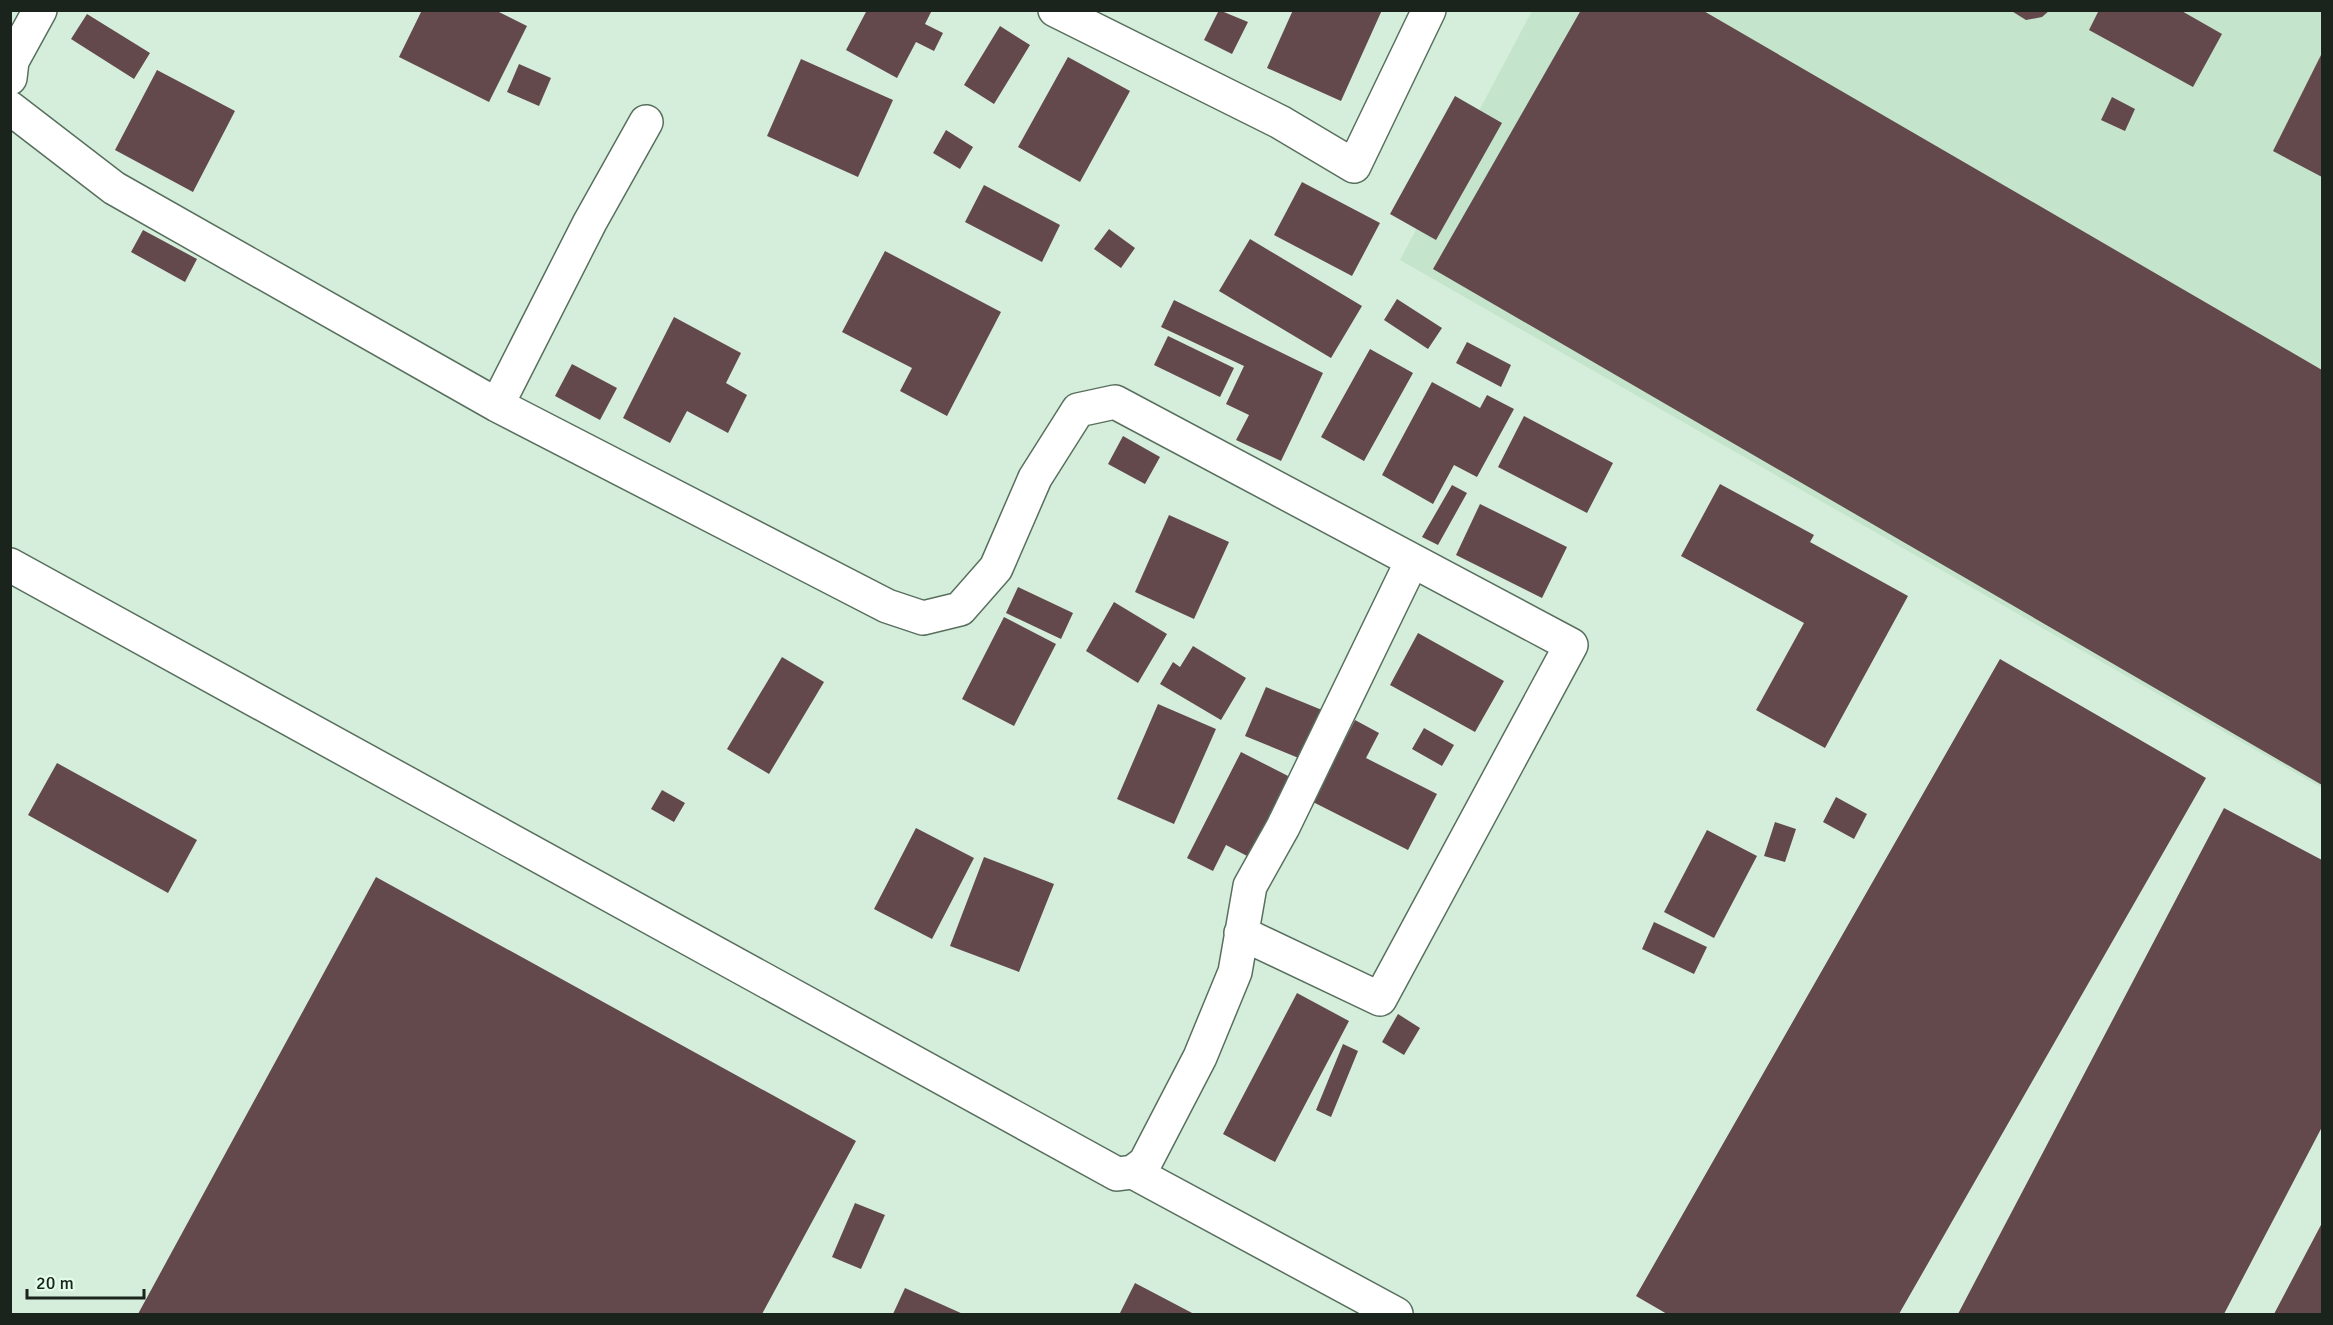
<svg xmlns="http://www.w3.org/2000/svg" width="2333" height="1325" font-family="Signika,sans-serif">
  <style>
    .built { fill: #c4e4cb }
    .building { fill: #63484c }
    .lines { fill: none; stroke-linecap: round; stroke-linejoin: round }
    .minor-casing { stroke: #586f5d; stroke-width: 36 }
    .minor { stroke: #fff; stroke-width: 33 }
  </style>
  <rect width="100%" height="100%" fill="#d5eedb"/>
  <path class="built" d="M1532,11h790v777l-922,-528z"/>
  <path class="building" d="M422,10h73l32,16 -38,76 -90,-45z
    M867,10h65l-7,14 18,9 -9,18 -18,-9 -19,36 -51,-28z
    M1219,10l29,12 -16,32 -28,-14z
    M1293,10h89l-41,91 -74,-33z
    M1581,10h121l620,360v415l-889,-516z
    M2010,10h40l-8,7 -16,3z
    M2099,10h81l42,24 -29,53 -104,-57z
    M87,14l63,39 -16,26 -63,-40z
    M1000,26l30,19 -36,59 -30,-19z
    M2322,53v124l-49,-26z
    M1068,57l62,34 -50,91 -62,-35z
    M801,59l92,41 -35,77 -91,-41z
    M519,64l32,14 -12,28 -32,-14z
    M157,70l78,41 -42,81 -78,-42z
    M1455,96l47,27 -66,117 -46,-26z
    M2112,97l23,12 -10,22 -24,-11z
    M946,130l27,17 -13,22 -27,-16z
    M1302,182l78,41 -28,53 -78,-41z
    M984,185l76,40 -18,37 -77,-40z
    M1109,229l26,19 -14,20 -27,-19z
    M143,230l54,29 -12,23 -54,-30z
    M1250,239l112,67 -31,52 -112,-67z
    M885,251l116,61 -54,104 -47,-25 12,-23 -70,-36z
    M1397,299l45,29 -14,21 -44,-29z
    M1174,300l149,73 -42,88 -45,-21 13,-25 -23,-11 18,-38 -83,-39z
    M674,317l67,36 -15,30 21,12 -19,38 -41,-22 -17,32 -47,-25z
    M1168,336l66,32 -14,29 -66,-32z
    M1467,342l44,23 -10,22 -45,-24z
    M1370,349l43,24 -49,88 -43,-24z
    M572,364l45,24 -17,32 -45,-24z
    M1432,382l48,26 7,-13 27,14 -37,68 -23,-12 -21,39 -51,-29z
    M1524,416l89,47 -26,50 -89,-46z
    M1123,436l37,21 -15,27 -37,-20z
    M1720,484l94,51 -4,7 98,54 -83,152 -69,-38 48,-87 -123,-67z
    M1452,485l15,8 -29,52 -16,-8z
    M1480,504l87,43 -25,51 -86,-43z
    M1169,515l60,27 -35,77 -59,-27z
    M1018,587l55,26 -12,26 -55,-26z
    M1114,602l53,32 -29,49 -52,-32z
    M1004,617l52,27 -42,82 -52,-27z
    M1418,633l86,48 -29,51 -85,-47z
    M1193,646l53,32 -25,42 -61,-36 13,-22 7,5z
    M782,657l42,25 -55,92 -42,-25z
    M2000,659l206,119 -307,536h-232l-31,-18z
    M1266,687l56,23 -21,49 -56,-23z
    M1158,704l58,25 -42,95 -57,-25z
    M1355,720l24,13 -13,25 71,36 -29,56 -95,-48z
    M1424,728l30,17 -12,21 -30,-17z
    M1241,752l49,25 -41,80 -23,-12 -13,26 -26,-13z
    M57,763l140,77 -29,53 -140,-78z
    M662,790l23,13 -11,19 -23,-13z
    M1836,797l31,17 -13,25 -31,-17z
    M2224,808l98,52v267l-98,187h-266z
    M1775,822l21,7 -11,33 -21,-6z
    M916,828l58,30 -42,81 -58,-30z
    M1707,830l50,26 -43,82 -50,-26z
    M984,857l70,27 -35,88 -69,-26z
    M376,877l480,264 -94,173h-624z
    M1654,922l53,25 -13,27 -52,-25z
    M1297,993l52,28 -74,141 -52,-28z
    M1398,1014l22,14 -16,27 -22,-13z
    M1343,1044l15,7 -27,66 -15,-7z
    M855,1203l30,12 -24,54 -29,-12z
    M2322,1223v91h-48z
    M1135,1283l59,31 -74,-1z
    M905,1288l58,26h-70z"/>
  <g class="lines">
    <g class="minor-casing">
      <path id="minor" d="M1055,10l225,112 74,44 75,-156
        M10,78l2,-17 28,-51
        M10,108l104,80 383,217 390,201 36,12 37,-9 36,-41 39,-90 43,-68 37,-8 456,243 -191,354 -139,-66
        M497,405l93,-183 56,-100
        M10,565l1107,609 16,-2 263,142
        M1133,1172l12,-9 55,-106 35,-85 15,-86 33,-59 129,-266"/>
    </g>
    <use href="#minor" class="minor"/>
  </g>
  <rect width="2333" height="1325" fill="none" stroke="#1a231c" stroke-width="24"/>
  <path d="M27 1289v9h117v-9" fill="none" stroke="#1a231c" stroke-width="3"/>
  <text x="36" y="1289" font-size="18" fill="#1a231c" stroke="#e2fce8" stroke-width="4.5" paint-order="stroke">20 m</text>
</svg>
